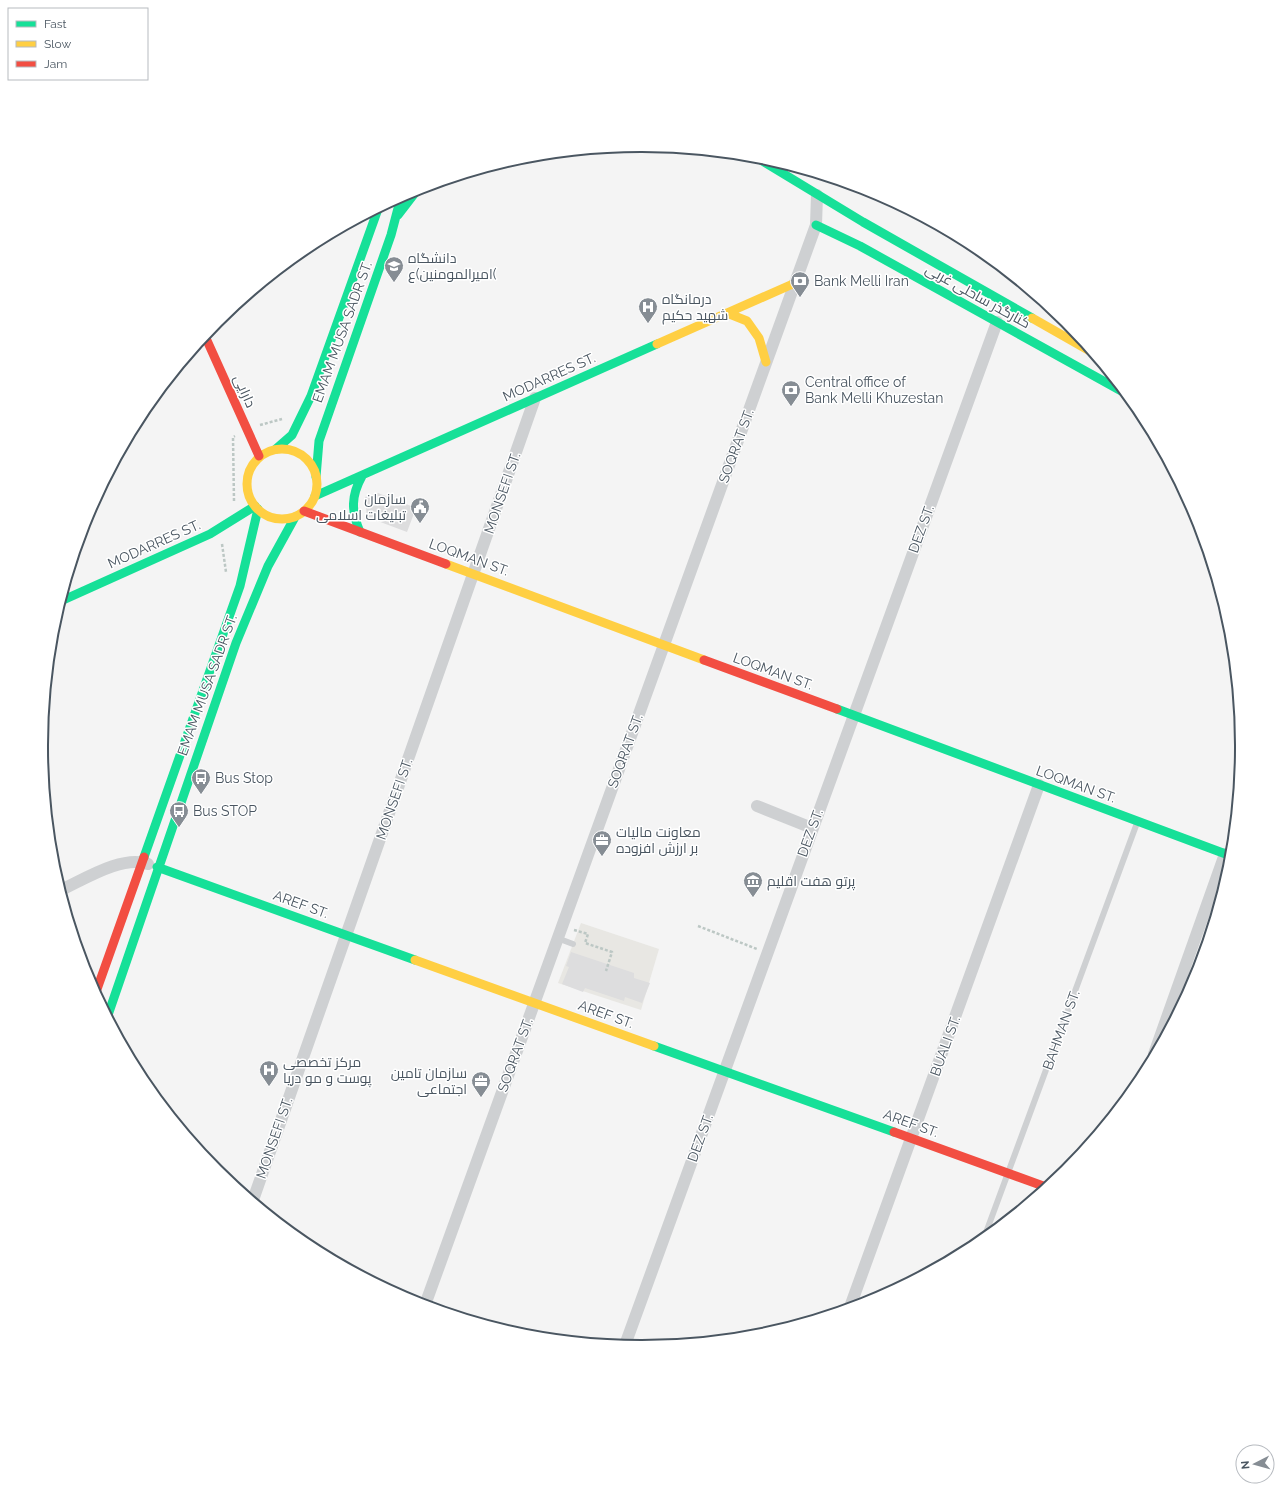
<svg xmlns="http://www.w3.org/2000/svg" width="1283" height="1492" font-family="Raleway,Cairo,sans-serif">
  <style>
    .commercial { fill: #e8e7e3 }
    .building { fill: #ddddde }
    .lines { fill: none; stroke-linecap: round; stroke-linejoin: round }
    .path { stroke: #bcc7c4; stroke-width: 2.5; stroke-dasharray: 3 2; stroke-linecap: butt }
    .lane { stroke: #ced0d2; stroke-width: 6 }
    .street { stroke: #ced0d2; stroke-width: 12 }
    .fast { stroke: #16e098; stroke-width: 9 }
    .slow { stroke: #ffcf43; stroke-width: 9 }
    .jam { stroke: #f24e42; stroke-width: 9 }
    .labels { text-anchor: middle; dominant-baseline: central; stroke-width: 3; stroke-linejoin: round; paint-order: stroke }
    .poi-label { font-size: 14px; fill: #4a5661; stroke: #fff; text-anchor: start }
    .street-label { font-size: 14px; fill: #4a5661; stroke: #fff }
    .rim { fill: none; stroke: #4a5661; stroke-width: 2 }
  </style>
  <rect width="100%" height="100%" fill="#f4f4f4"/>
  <path class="commercial" d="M581,923l78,26 -18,61 -83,-27z"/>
  <path class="building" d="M378,493l38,15 -9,24 -40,-15 -2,-20z
    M571,952l63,21v5l16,5 -8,20 -17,-6 -1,4 -39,-13 -2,4 -21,-8 7,-17 -3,-1z"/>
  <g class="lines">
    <path class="path" d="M260,425l22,-6
      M234,501l-1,-64 2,-1
      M222,544l4,28
      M698,926l59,23
      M574,930l14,4 -3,9 27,9 -6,19"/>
    <path class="lane" d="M557,938l16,6
      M984,1238l153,-415"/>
    <path class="street" d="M757,806l55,22
      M61,890c24,-11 61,-35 87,-26
      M1154,1054l71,-200
      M253,1200l282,-802
      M425,1305l391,-1080 1,-30
      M850,1307l189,-522
      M625,1345l372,-1023"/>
    <path class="fast" d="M756,157l107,65 169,96
      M398,215l20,-26
      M816,225l44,21 265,147
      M276,449l16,-14 19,-39 67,-187
      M316,477l3,-36 72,-206 10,-38
      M315,496l342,-152
      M360,532c-9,-21 -9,-36 2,-56
      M61,601l149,-67 45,-28
      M837,709l394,147
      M144,857l96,-271 18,-77
      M157,867l258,93
      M108,1015l128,-372 32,-77 27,-49
      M654,1046l240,86"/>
    <path class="slow" d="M727,313l20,8 12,17 7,24
      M1032,318l58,33
      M657,344l138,-61
      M247 484a35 35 0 1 1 70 0a35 35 0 1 1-70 0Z
      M446,564l258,96
      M415,960l239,86"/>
    <path class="jam" d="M205,336l54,120
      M304,511l142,53
      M704,660l133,49
      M96,992l48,-135
      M894,1132l152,55"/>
  </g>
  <defs>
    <g id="university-pin" transform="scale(1)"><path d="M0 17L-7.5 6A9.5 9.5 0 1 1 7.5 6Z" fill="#868d94" stroke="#fff"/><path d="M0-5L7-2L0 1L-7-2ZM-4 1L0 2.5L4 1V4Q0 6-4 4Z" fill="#fff"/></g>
    <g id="bank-pin" transform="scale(1)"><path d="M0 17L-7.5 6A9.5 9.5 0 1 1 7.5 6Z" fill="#868d94" stroke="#fff"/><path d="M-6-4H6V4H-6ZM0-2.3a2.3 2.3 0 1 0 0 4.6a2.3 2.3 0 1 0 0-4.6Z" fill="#fff"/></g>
    <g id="hospital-pin" transform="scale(1)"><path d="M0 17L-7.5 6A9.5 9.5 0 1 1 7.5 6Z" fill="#868d94" stroke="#fff"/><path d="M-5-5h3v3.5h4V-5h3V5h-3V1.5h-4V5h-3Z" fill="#fff"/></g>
    <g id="civic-pin" transform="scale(1)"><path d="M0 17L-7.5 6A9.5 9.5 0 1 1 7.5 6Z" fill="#868d94" stroke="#fff"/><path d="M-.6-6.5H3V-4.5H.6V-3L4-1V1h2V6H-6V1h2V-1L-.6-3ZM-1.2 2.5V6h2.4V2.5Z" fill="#fff"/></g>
    <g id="bus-pin" transform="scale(1)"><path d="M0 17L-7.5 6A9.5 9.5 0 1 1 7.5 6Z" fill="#868d94" stroke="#fff"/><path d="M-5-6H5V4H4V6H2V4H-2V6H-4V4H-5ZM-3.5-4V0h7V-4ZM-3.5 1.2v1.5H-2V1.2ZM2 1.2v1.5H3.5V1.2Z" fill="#fff"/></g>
    <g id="office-pin" transform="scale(1)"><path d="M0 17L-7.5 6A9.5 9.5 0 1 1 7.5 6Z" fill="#868d94" stroke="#fff"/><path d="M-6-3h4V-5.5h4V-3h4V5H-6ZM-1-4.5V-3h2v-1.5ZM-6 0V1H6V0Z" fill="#fff"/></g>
    <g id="museum-pin" transform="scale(1)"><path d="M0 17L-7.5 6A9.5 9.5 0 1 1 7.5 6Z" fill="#868d94" stroke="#fff"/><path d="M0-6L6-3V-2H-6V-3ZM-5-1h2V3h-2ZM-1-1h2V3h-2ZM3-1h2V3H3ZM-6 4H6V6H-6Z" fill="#fff"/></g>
  </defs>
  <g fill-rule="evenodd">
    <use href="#university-pin" x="394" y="266"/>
    <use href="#bank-pin" x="800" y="281"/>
    <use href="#hospital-pin" x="648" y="307"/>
    <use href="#bank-pin" x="791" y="390"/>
    <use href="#civic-pin" x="420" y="507"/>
    <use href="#bus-pin" x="201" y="778"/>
    <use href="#bus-pin" x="179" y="811"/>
    <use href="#office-pin" x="602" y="840"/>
    <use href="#museum-pin" x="753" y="881"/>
    <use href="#hospital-pin" x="269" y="1070"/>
    <use href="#office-pin" x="481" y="1081"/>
  </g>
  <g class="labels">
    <g class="poi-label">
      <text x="408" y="258">دانشگاه<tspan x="408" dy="16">امیرالمومنین)ع(</tspan></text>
      <text x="814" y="281">Bank Melli Iran</text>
      <text x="662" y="299">درمانگاه<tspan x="662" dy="16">شهید حکیم</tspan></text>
      <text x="805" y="382">Central office of<tspan x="805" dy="16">Bank Melli Khuzestan</tspan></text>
      <text x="406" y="499" text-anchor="end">سازمان<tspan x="406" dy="16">تبلیغات اسلامی</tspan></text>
      <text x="215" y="778">Bus Stop</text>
      <text x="193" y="811">Bus STOP</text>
      <text x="616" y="832">معاونت مالیات<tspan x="616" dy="16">بر ارزش افزوده</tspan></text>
      <text x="767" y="881">پرتو هفت اقلیم</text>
      <text x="283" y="1062">مرکز تخصصی<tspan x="283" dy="16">پوست و مو دریا</tspan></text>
      <text x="467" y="1073" text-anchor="end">سازمان تامین<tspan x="467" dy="16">اجتماعی</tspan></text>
    </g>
    <g class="street-label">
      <text transform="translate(978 296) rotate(29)">کنارگذر ساحلی غربی</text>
      <text transform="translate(342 332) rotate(-70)">EMAM MUSA SADR ST.</text>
      <text transform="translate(549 377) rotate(-24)">MODARRES ST.</text>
      <text transform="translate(245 391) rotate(66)">دارایی</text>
      <text transform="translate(736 446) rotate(-70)">SOQRAT ST.</text>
      <text transform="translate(502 493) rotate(-71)">MONSEFI ST.</text>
      <text transform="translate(921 529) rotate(-70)">DEZ ST.</text>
      <text transform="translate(154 544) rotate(-24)">MODARRES ST.</text>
      <text transform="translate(469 557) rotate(20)">LOQMAN ST.</text>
      <text transform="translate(773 671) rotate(20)">LOQMAN ST.</text>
      <text transform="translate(207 685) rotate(-70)">EMAM MUSA SADR ST.</text>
      <text transform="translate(625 751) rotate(-70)">SOQRAT ST.</text>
      <text transform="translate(1076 784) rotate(20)">LOQMAN ST.</text>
      <text transform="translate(394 799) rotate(-71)">MONSEFI ST.</text>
      <text transform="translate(810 833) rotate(-70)">DEZ ST.</text>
      <text transform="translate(301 904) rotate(20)">AREF ST.</text>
      <text transform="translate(606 1014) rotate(20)">AREF ST.</text>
      <text transform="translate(1061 1030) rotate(-70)">BAHMAN ST.</text>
      <text transform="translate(945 1046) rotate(-70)">BUALI ST.</text>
      <text transform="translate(515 1055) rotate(-70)">SOQRAT ST.</text>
      <text transform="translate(911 1123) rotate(20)">AREF ST.</text>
      <text transform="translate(274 1138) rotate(-71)">MONSEFI ST.</text>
      <text transform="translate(700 1138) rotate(-70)">DEZ ST.</text>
    </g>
  </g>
  <path d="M0 0H1283V1492H0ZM641 152H642A593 593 0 0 1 1235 745V747A593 593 0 0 1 642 1340H641A593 593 0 0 1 48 747V745A593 593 0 0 1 641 152Z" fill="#fff" fill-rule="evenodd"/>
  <path class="rim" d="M641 152H642A593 593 0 0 1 1235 745V747A593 593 0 0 1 642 1340H641A593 593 0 0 1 48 747V745A593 593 0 0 1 641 152Z"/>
  <rect x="8" y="8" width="140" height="72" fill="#ffffff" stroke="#b7bbc0"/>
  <rect x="16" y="21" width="20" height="6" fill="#16e098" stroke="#b7bbc0"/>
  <text x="44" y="28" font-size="12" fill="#4a5661">Fast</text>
  <rect x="16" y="41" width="20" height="6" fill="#ffcf43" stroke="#b7bbc0"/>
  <text x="44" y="48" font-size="12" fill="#4a5661">Slow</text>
  <rect x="16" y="61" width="20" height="6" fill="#f24e42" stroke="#b7bbc0"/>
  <text x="44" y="68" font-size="12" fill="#4a5661">Jam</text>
  <g transform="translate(1255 1464) rotate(264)"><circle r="19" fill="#ffffff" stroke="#b7bbc0"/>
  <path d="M0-3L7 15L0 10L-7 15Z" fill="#868d94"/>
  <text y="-6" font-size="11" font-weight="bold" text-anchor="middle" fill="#4a5661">N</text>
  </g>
</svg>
